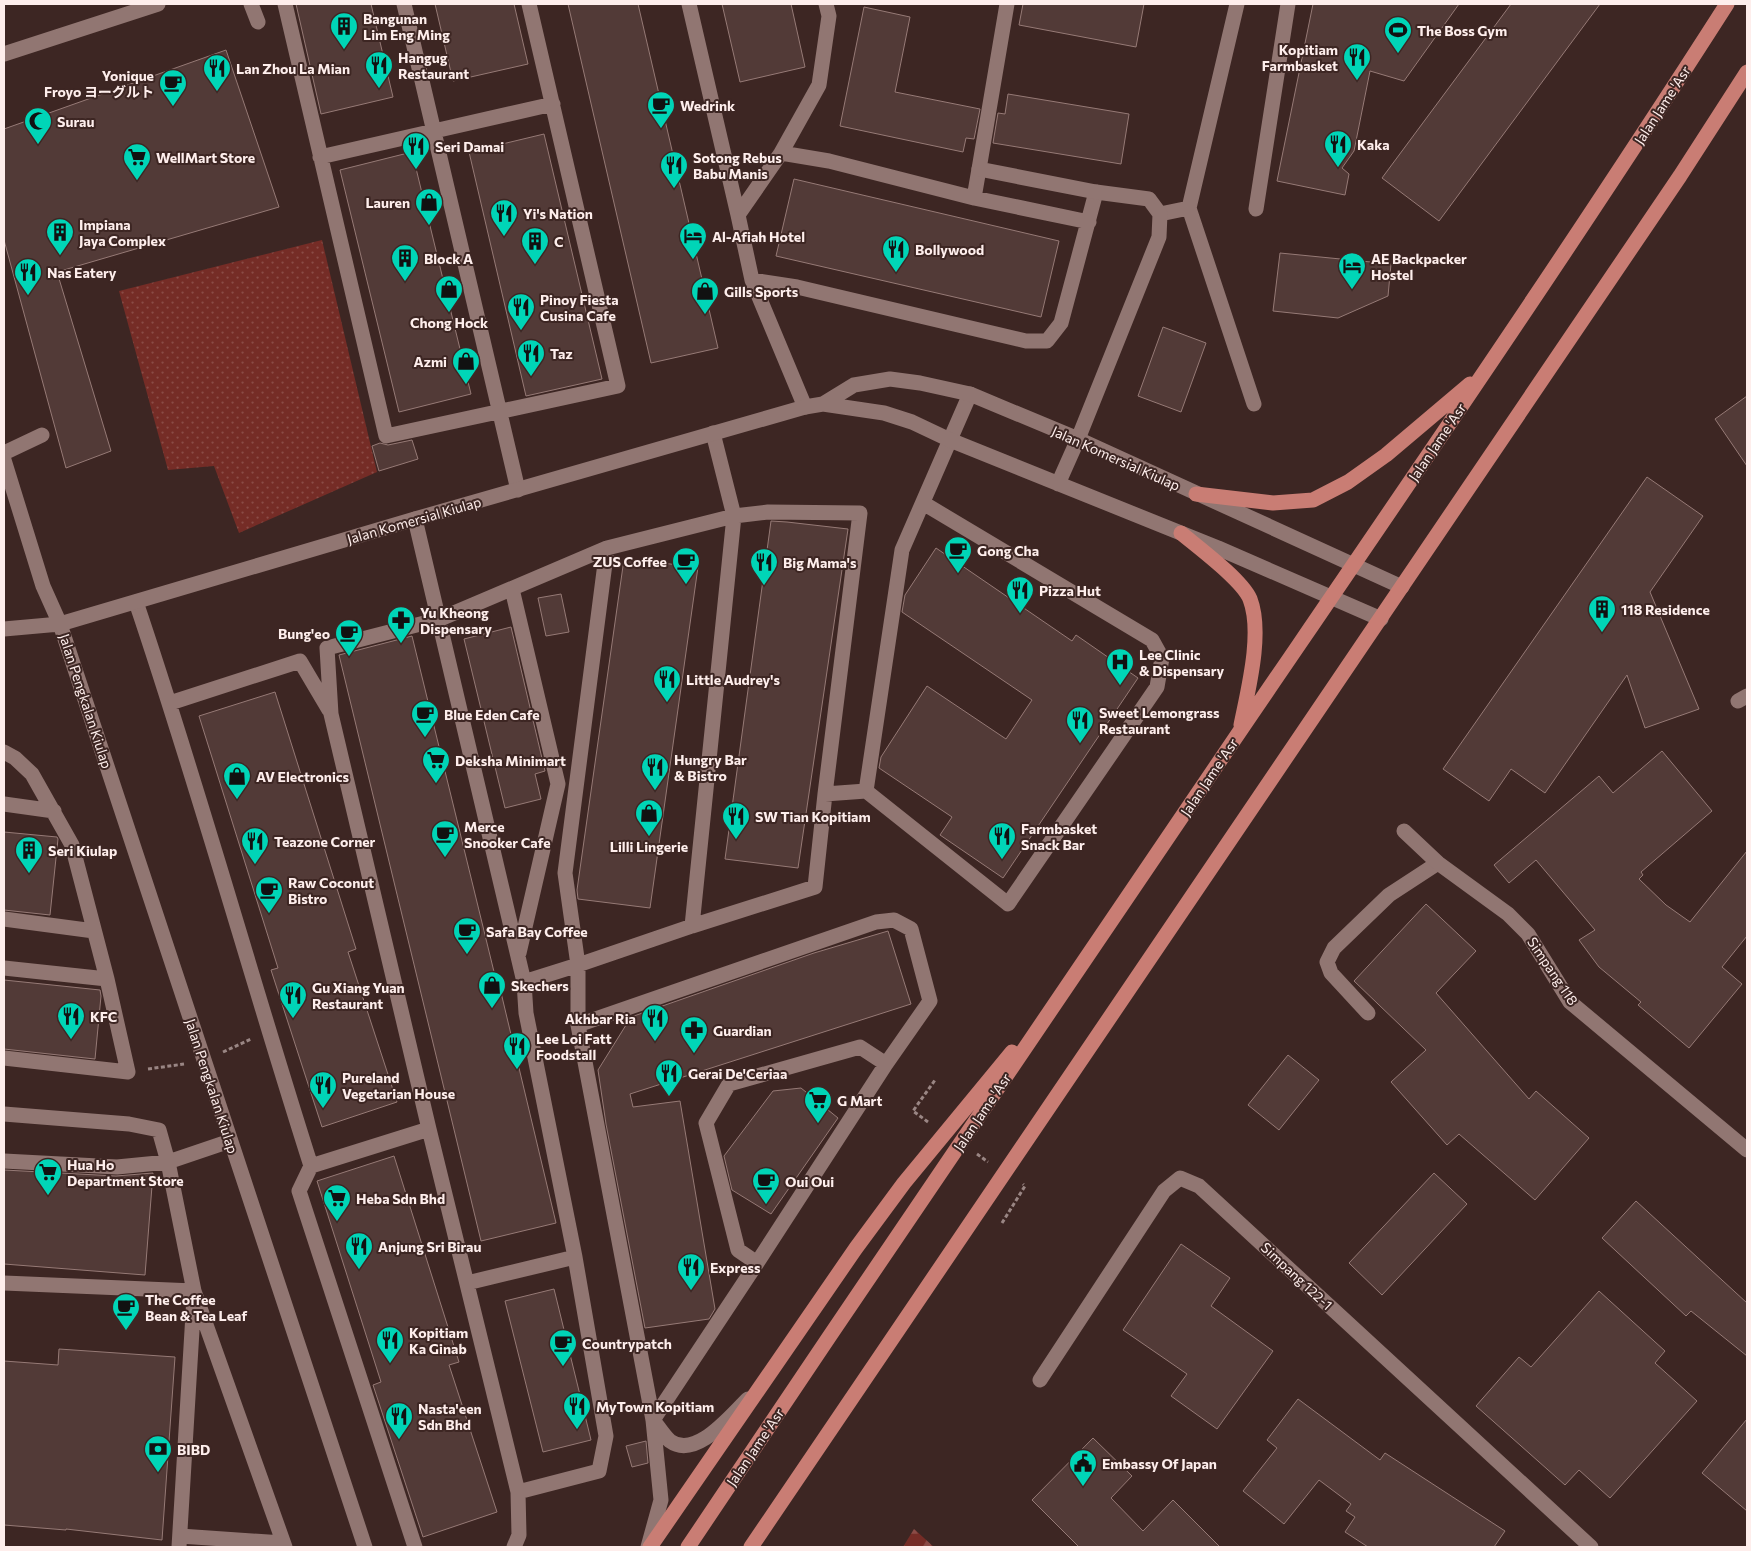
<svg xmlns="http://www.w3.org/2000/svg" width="1751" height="1551" font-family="Commissioner,'Noto Sans JP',sans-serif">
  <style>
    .grass { fill: url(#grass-dots) }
    .forest { fill: url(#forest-firs) }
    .building { fill: #523a37; stroke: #967a76 }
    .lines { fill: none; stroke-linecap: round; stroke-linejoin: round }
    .path { stroke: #9a8684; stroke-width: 3; stroke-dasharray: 4 2.5; stroke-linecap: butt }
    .lane { stroke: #917672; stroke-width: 15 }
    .street { stroke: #917672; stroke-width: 15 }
    .primary { stroke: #c97d74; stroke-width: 15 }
    .labels { text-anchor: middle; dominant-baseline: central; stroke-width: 4; stroke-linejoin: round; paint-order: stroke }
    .poi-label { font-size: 14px; font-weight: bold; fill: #feeeec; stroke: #3d2623; text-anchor: start }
    .street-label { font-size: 14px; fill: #feeeec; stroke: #3d2623 }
  </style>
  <defs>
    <pattern id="grass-dots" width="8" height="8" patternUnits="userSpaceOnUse" patternTransform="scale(1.25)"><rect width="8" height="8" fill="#752c26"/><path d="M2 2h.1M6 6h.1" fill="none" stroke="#8a4b46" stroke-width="1.8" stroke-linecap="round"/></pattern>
    <pattern id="forest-firs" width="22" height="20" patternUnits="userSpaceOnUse" patternTransform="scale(1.25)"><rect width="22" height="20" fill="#752c26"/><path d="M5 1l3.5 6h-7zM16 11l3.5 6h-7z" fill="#8a4b46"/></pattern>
  </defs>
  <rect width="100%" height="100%" fill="#3d2623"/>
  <path class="grass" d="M322,240l55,232 -138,61 -25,-67 -46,4 -49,-179z"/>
  <path class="forest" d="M914,1529l20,18h-31z"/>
  <path class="building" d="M296,4h75l22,93 -72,17z
    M435,4h79l14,60 -75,17z
    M568,4h70l80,344 -67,15z
    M722,4h69l14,63 -65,15z
    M1023,4h121l-8,43 -117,-22z
    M1313,4h146l-55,77 -34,-10 -16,80 -12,17 7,6 -4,21 -68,-14z
    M1511,4h89l-161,217 -57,-43z
    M864,7l46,10 -15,75 85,17 -6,30 -8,-1 -3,14 -123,-26z
    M226,50l53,157 -222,65 54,179 -45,17 -62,-228v-111z
    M1008,94l121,20 -8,50 -128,-21 5,-30 7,1z
    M544,134l58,245 -76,17 -57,-244z
    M412,152l59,242 -72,18 -59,-242z
    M794,179l265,62 -18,76 -265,-61z
    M1280,253l111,11 -3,32 -50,22 -65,-7z
    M1163,327l43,16 -25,69 -43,-16z
    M1747,396v70l-32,-47z
    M412,440l6,19 -39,12 -7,-25 8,-3 8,2z
    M1647,477l56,39 -53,76 49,117 -54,19 -18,-53 -82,118 -34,-24 -22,32 -46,-32z
    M771,521l16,1 61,7 -50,339 -73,-9z
    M936,548l136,93 4,-6 62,43 -135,200 -63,-43 12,-18 -73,-49 2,-11 46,-71 79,53 26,-39 -130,-88 3,-17z
    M624,559l74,8 -48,341 -72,-9 -1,-9z
    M561,594l8,38 -23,4 -8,-38z
    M511,627l34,144 -10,3 6,25 -36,9 -41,-169z
    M412,636l84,344h2l58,243 -75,18 -142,-586z
    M275,692l81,257 -8,3 49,150 -75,25 -51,-157 7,-2 -79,-252z
    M1662,751l50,60 -71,61 2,3 -4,4 27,26 24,17 57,-71v85l-25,31 20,17 -53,64 -51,-43 3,-3 -42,-35 -20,-27 16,-10 -59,-70 -27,23 -15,-18 105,-89 14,17z
    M4,832l53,5 1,2 -8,76 -46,-5z
    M1426,904l50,47 -40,42 93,106 7,-8 53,47 -54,62 -76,-66 -12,11 -56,-63 35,-32 -72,-69z
    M888,931l23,73 -281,90 3,13 47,-6 35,208 -6,10 -64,9 -39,-204 -8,-54 33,-53 183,-64z
    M4,980l96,10 1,6 -6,63 -91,-10z
    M1288,1055l31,25 -40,50 -31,-25z
    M801,1088l37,30 -67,96 -39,-24 -8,-34 49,-65z
    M394,1156l65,206 -10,3 48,147 -74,25 -50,-152 8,-3 -64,-201z
    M4,1170l112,6 37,-3 -8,102 -141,-11z
    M1434,1173l33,31 -85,91 -33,-32z
    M1636,1201l111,102v53l-56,-45 -5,5 -84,-78z
    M1181,1244l49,34 -19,28 62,45 -56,78 -46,-33 16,-22 -64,-44z
    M554,1289l37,151 -48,12 -38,-151z
    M1599,1291l66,60 -10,12 42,38 -87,97 -31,-28 -14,15 -89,-79 43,-49 12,10z
    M59,1349l116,8 -13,183 -96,-11v1l-62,-5v-164l54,4z
    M1298,1399l82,61 5,-7 120,78 -11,16h-126l-23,-15 10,-15 -9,-6 5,-7 -32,-24 -35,44 -41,-33 34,-43 -10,-8z
    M1747,1419v92l-45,-38z
    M1093,1438l39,38 -21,22 32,33 30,-31 47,47h-141l-47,-47z
    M646,1441l2,22 -16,4 -6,-21z"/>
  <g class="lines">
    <path class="path" d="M223,1052l28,-13
      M148,1069l36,-5
      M928,1122l-15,-11 22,-31
      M977,1154l11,8
      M1002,1223l23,-37 -2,-2"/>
    <path class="lane" d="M251,4l7,18
      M285,4l101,432 232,-50 -89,-382
      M404,4l114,486
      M689,4l49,211 14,65 53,127
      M4,54l154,-50
      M781,153l38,-68 10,-69 -3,-12
      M320,157l233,-53
      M974,198l5,-29
      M1189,208l65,196
      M1256,209l32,-205
      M1160,214l29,-6 48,-204
      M738,215l43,-62 48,8 145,37 115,24
      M752,280l45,7 229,54h21l14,-18 35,-131
      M4,453l38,-18
      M923,503l229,137 10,18 -5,29 -149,217 -142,-113 36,-241 68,-156
      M415,519l109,463 2,31 49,244 31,179 -7,35 -81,21
      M607,548l-42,325 13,92v60l75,395 8,80 -13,47
      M512,589l46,195 -39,169
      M136,602c63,186 115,376 175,564l-12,25 116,356
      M1738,701l9,-5
      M170,703l130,-42 29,49
      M4,752l11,6 17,16 40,71 35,134 21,93 -124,-14
      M825,794l41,-3
      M4,804l50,7
      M4,919l90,12
      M692,926l42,-410 -21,-83
      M4,968l103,11
      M1368,1013l-37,-40 -4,-11 7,-14 55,-53 49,-32
      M578,1025l298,-103 18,-2 17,9 19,72 -44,63 -129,199 -104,157
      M4,1114l125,10 30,6 9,32 -51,5 -113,-6
      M230,1141l-62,21 26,129 91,256
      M311,1166l118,-37
      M757,1263l-19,-13 -32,-127 23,-39 131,-37 26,17
      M4,1283l190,8
      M467,1283l108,-26
      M653,1420c5,6 11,16 17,21 26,19 61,-26 78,-42
      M180,1536l103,7
      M179,1547l15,-250
      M514,1547l5,-12 -1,-43 -89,-363 -98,-415 -4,-66 113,-29 167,-71 127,-32 34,-4 92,1 -35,281 -10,93 -123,39 -114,39 -54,17"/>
    <path class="street" d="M1007,4l-28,165 117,23 53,7 11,15 -1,23 -81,202 -20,45
      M823,404l31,-19 36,-6 30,4 50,11 108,45 324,148
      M4,460l39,126 17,38 305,923
      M4,629l56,-5 355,-105 390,-112 18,-3 61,9 28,9 38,18 268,108 163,71
      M1404,831l34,32 70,51 20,20 42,68 177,148
      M1040,1380l124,-189 16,-13 19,8 392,361"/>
    <path class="primary" d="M1196,494l77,9 40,-3 35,-18 38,-27 84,-71
      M1181,533c18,15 61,47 69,66 13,34 -2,91 -9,126
      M650,1547l206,-299 48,-65 108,-131
      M688,1547c182,-272 366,-543 550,-813 165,-242 331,-483 489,-730
      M751,1547l929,-1371 67,-104"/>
  </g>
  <defs>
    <g id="building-pin" transform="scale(1.4375)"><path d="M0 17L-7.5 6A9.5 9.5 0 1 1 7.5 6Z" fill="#00d5b7" stroke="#3d2623"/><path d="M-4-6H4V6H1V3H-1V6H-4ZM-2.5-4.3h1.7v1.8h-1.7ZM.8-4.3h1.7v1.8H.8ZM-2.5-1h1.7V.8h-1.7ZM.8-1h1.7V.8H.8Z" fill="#111"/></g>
    <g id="stadium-pin" transform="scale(1.4375)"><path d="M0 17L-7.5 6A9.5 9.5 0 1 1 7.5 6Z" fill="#00d5b7" stroke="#3d2623"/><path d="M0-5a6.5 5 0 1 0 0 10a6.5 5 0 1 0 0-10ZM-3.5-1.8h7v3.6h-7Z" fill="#111"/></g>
    <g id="restaurant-pin" transform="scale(1.4375)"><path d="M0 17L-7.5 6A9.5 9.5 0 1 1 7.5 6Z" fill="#00d5b7" stroke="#3d2623"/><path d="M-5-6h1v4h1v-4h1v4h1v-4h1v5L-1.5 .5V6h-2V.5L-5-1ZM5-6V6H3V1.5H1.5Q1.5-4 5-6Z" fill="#111"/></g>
    <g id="cafe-pin" transform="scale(1.4375)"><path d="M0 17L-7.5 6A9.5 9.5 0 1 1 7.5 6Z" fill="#00d5b7" stroke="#3d2623"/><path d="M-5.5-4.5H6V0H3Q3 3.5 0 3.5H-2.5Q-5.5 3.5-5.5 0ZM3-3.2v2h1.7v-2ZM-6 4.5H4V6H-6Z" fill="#111"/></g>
    <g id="mosque-pin" transform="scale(1.4375)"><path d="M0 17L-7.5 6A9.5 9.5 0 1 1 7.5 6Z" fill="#00d5b7" stroke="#3d2623"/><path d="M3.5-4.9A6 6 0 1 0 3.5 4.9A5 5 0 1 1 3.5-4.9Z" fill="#111"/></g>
    <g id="supermarket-pin" transform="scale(1.4375)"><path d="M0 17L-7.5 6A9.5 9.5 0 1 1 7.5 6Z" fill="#00d5b7" stroke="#3d2623"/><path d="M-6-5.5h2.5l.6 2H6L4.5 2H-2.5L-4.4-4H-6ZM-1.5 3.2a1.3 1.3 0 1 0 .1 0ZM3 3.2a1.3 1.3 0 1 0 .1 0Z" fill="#111"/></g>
    <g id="shop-pin" transform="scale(1.4375)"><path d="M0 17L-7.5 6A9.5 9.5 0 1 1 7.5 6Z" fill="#00d5b7" stroke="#3d2623"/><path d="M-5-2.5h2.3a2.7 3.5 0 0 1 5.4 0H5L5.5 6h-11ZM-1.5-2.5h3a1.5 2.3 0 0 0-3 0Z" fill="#111"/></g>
    <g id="hotel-pin" transform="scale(1.4375)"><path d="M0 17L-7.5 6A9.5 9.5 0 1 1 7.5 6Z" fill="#00d5b7" stroke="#3d2623"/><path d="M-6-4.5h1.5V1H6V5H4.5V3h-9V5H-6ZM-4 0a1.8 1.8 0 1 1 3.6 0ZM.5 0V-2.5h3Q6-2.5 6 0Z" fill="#111"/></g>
    <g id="pharmacy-pin" transform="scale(1.4375)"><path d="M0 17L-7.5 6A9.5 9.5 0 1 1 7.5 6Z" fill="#00d5b7" stroke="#3d2623"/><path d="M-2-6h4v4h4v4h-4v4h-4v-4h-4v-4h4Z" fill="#111"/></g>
    <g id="hospital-pin" transform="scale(1.4375)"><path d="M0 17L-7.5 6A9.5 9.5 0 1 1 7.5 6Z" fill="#00d5b7" stroke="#3d2623"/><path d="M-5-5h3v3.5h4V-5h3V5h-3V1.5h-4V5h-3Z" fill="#111"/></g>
    <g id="bank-pin" transform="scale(1.4375)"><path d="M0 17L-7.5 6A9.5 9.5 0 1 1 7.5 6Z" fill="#00d5b7" stroke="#3d2623"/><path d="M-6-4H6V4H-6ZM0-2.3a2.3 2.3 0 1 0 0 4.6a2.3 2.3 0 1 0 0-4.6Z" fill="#111"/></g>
    <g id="civic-pin" transform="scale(1.4375)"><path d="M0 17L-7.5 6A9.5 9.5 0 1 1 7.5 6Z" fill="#00d5b7" stroke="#3d2623"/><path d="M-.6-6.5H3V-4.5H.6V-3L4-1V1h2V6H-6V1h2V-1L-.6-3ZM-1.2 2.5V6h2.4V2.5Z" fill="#111"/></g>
  </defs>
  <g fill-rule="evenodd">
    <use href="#building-pin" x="344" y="26"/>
    <use href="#stadium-pin" x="1398" y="30"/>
    <use href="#restaurant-pin" x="1357" y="57"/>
    <use href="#restaurant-pin" x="379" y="65"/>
    <use href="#restaurant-pin" x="217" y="68"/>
    <use href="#cafe-pin" x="173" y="83"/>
    <use href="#cafe-pin" x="661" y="105"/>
    <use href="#mosque-pin" x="38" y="121"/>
    <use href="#restaurant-pin" x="1338" y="144"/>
    <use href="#restaurant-pin" x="416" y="146"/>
    <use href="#supermarket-pin" x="137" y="157"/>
    <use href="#restaurant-pin" x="674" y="165"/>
    <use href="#shop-pin" x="429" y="202"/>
    <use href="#restaurant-pin" x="504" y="213"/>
    <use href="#building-pin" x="60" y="232"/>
    <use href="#hotel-pin" x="693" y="236"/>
    <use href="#building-pin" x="535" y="241"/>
    <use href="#restaurant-pin" x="896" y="249"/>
    <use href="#building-pin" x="405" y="258"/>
    <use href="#hotel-pin" x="1352" y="266"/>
    <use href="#restaurant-pin" x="28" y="272"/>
    <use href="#shop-pin" x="449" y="289"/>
    <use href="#shop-pin" x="705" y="291"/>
    <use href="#restaurant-pin" x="521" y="307"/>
    <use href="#restaurant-pin" x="531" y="353"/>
    <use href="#shop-pin" x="466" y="361"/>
    <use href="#cafe-pin" x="958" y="550"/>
    <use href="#cafe-pin" x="686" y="561"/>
    <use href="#restaurant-pin" x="764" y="562"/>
    <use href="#restaurant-pin" x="1020" y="590"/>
    <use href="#building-pin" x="1602" y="609"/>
    <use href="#pharmacy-pin" x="401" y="620"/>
    <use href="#cafe-pin" x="349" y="633"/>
    <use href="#hospital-pin" x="1120" y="662"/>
    <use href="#restaurant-pin" x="667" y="679"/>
    <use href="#cafe-pin" x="425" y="714"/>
    <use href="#restaurant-pin" x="1080" y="720"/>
    <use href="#supermarket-pin" x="436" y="760"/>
    <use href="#restaurant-pin" x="655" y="767"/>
    <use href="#shop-pin" x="237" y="776"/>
    <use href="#shop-pin" x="649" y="813"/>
    <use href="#restaurant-pin" x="736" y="816"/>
    <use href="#cafe-pin" x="445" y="834"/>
    <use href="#restaurant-pin" x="1002" y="836"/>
    <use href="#restaurant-pin" x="255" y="841"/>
    <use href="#building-pin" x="29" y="850"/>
    <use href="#cafe-pin" x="269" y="890"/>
    <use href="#cafe-pin" x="467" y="931"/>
    <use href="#shop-pin" x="492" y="985"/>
    <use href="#restaurant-pin" x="293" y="995"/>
    <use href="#restaurant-pin" x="71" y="1016"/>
    <use href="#restaurant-pin" x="655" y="1018"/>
    <use href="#pharmacy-pin" x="694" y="1030"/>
    <use href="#restaurant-pin" x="517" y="1046"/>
    <use href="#restaurant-pin" x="669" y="1073"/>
    <use href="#restaurant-pin" x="323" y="1085"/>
    <use href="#supermarket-pin" x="818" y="1100"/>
    <use href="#supermarket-pin" x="48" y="1172"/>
    <use href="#cafe-pin" x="766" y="1181"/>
    <use href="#supermarket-pin" x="337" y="1198"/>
    <use href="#restaurant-pin" x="359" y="1246"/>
    <use href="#restaurant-pin" x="691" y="1267"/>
    <use href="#cafe-pin" x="126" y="1307"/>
    <use href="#restaurant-pin" x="390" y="1340"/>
    <use href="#cafe-pin" x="563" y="1343"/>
    <use href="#restaurant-pin" x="577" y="1406"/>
    <use href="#restaurant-pin" x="399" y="1416"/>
    <use href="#bank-pin" x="158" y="1449"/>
    <use href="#civic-pin" x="1083" y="1463"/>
  </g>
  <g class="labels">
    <g class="poi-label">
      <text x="363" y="18">Bangunan<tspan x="363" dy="16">Lim Eng Ming</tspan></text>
      <text x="1417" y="30">The Boss Gym</text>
      <text x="1338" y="49" text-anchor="end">Kopitiam<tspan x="1338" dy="16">Farmbasket</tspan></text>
      <text x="398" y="57">Hangug<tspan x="398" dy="16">Restaurant</tspan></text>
      <text x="236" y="68">Lan Zhou La Mian</text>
      <text x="154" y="75" text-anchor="end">Yonique<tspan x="154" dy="16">Froyo ヨーグルト</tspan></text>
      <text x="680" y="105">Wedrink</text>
      <text x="57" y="121">Surau</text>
      <text x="1357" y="144">Kaka</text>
      <text x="435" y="146">Seri Damai</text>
      <text x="156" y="157">WellMart Store</text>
      <text x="693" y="157">Sotong Rebus<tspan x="693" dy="16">Babu Manis</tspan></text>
      <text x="410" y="202" text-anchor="end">Lauren</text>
      <text x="523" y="213">Yi's Nation</text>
      <text x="79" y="224">Impiana<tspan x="79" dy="16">Jaya Complex</tspan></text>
      <text x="712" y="236">Al-Afiah Hotel</text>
      <text x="554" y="241">C</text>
      <text x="915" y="249">Bollywood</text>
      <text x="424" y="258">Block A</text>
      <text x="1371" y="258">AE Backpacker<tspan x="1371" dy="16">Hostel</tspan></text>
      <text x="47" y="272">Nas Eatery</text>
      <text x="724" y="291">Gills Sports</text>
      <text x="540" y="299">Pinoy Fiesta<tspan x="540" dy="16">Cusina Cafe</tspan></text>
      <text x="449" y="322" text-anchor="middle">Chong Hock</text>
      <text x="550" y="353">Taz</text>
      <text x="447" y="361" text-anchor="end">Azmi</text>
      <text x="977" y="550">Gong Cha</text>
      <text x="667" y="561" text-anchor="end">ZUS Coffee</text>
      <text x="783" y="562">Big Mama's</text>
      <text x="1039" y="590">Pizza Hut</text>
      <text x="1621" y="609">118 Residence</text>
      <text x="420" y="612">Yu Kheong<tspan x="420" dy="16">Dispensary</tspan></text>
      <text x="330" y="633" text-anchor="end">Bung'eo</text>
      <text x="1139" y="654">Lee Clinic<tspan x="1139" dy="16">&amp; Dispensary</tspan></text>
      <text x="686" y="679">Little Audrey's</text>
      <text x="1099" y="712">Sweet Lemongrass<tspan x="1099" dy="16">Restaurant</tspan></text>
      <text x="444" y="714">Blue Eden Cafe</text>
      <text x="674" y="759">Hungry Bar<tspan x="674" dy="16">&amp; Bistro</tspan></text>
      <text x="455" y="760">Deksha Minimart</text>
      <text x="256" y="776">AV Electronics</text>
      <text x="755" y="816">SW Tian Kopitiam</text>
      <text x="464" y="826">Merce<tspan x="464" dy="16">Snooker Cafe</tspan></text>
      <text x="1021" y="828">Farmbasket<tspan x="1021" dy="16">Snack Bar</tspan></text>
      <text x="274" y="841">Teazone Corner</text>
      <text x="649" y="846" text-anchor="middle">Lilli Lingerie</text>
      <text x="48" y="850">Seri Kiulap</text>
      <text x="288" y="882">Raw Coconut<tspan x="288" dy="16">Bistro</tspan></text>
      <text x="486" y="931">Safa Bay Coffee</text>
      <text x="511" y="985">Skechers</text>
      <text x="312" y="987">Gu Xiang Yuan<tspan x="312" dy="16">Restaurant</tspan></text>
      <text x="90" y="1016">KFC</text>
      <text x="636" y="1018" text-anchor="end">Akhbar Ria</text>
      <text x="713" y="1030">Guardian</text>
      <text x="536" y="1038">Lee Loi Fatt<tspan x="536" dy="16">Foodstall</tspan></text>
      <text x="688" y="1073">Gerai De'Ceriaa</text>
      <text x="342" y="1077">Pureland<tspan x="342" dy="16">Vegetarian House</tspan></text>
      <text x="837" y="1100">G Mart</text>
      <text x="67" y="1164">Hua Ho<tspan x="67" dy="16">Department Store</tspan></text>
      <text x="785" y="1181">Oui Oui</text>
      <text x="356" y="1198">Heba Sdn Bhd</text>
      <text x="378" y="1246">Anjung Sri Birau</text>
      <text x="710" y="1267">Express</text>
      <text x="145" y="1299">The Coffee<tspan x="145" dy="16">Bean &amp; Tea Leaf</tspan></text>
      <text x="409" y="1332">Kopitiam<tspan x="409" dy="16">Ka Ginab</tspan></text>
      <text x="582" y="1343">Countrypatch</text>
      <text x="596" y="1406">MyTown Kopitiam</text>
      <text x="418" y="1408">Nasta'een<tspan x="418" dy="16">Sdn Bhd</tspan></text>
      <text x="177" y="1449">BIBD</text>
      <text x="1102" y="1463">Embassy Of Japan</text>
    </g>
    <g class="street-label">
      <text transform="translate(1662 105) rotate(-57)">Jalan Jame 'Asr</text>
      <text transform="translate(1437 442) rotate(-56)">Jalan Jame 'Asr</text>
      <text transform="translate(1116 458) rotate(24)">Jalan Komersial Kiulap</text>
      <text transform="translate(414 520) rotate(-16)">Jalan Komersial Kiulap</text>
      <text transform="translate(86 701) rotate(72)">Jalan Pengkalan Kiulap</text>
      <text transform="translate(1209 777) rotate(-56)">Jalan Jame 'Asr</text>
      <text transform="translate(1553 971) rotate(56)">Simpang 118</text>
      <text transform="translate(212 1086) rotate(72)">Jalan Pengkalan Kiulap</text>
      <text transform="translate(982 1112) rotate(-56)">Jalan Jame 'Asr</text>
      <text transform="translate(1297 1276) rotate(43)">Simpang 122-1</text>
      <text transform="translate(755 1447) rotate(-56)">Jalan Jame 'Asr</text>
    </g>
  </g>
  <rect width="1751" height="1551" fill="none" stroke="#feeeec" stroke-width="10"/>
</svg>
